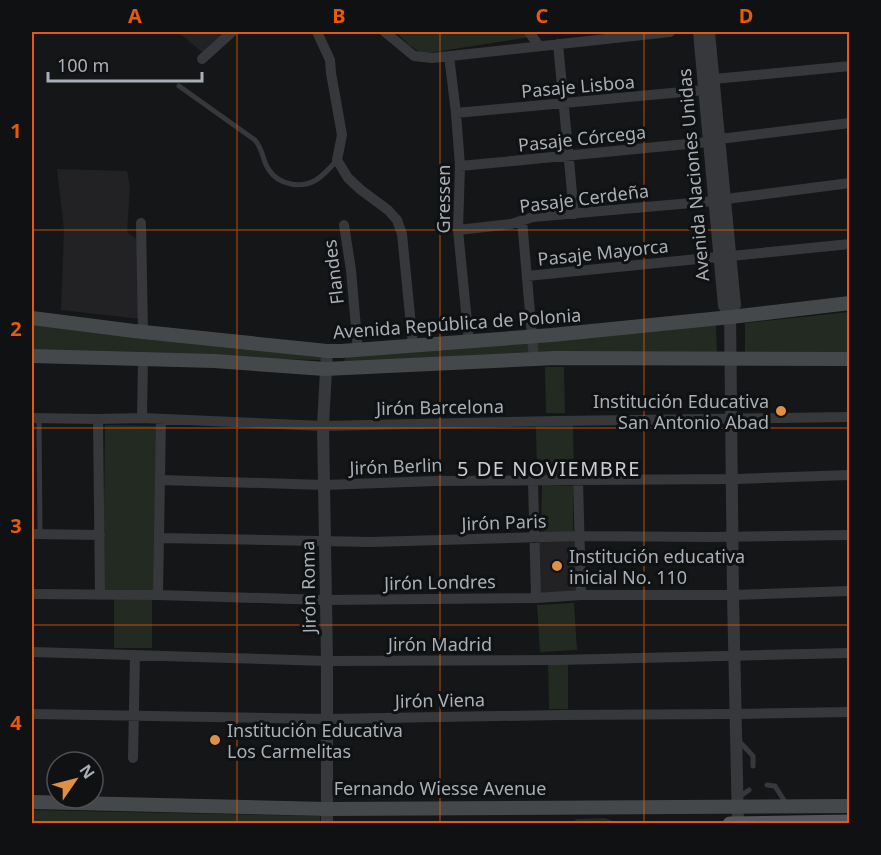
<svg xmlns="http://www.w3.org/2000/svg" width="881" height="855" font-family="'Noto Sans',sans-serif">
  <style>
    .built { fill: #222224 }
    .green { fill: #222a22 }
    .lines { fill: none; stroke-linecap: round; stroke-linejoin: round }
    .service { stroke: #37383c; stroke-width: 5 }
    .minor { stroke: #37383c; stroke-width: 10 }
    .tertiary { stroke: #37383c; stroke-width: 12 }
    .secondary { stroke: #45484b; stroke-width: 14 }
    .primary { stroke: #53565a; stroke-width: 15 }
    .grid { fill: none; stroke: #e8590c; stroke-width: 1.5; stroke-opacity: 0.55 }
    .poi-dot { fill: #e09044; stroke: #101112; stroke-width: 2 }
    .labels { text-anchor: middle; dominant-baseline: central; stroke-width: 6; stroke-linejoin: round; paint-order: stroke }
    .street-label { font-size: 18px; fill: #a9afb6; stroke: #101112 }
    .poi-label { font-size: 18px; fill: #a9afb6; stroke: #101112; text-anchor: start }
    .neighbourhood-label { font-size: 20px; letter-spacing: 1.5px; fill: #c9cdd2; stroke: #101112 }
    .neatline { fill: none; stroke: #e8590c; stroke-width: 2 }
    .grid-label { font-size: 20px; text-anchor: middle; font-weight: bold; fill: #e8590c }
  </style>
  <rect width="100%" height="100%" fill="#151617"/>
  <path class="built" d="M178,32h48l-23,21z
    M57,169l70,2 3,16 -3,45 13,10v77l-79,-9 3,-80z
    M576,538l2,55 -41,2 -1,-55z"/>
  <path class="green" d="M396,32h130l4,5 -108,17 -14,-10z
    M849,312v42h-104v-31z
    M32,323l293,35 -5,2 -288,-7z
    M716,325l1,29 -374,8 3,-5 197,-15z
    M545,367h19l1,46h-19z
    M105,425l55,1 -3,166 -52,2 -2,-5z
    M573,425l1,50h-37l-1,-49z
    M542,485l31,1v46h-32z
    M114,599l38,1v48h-38z
    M574,603l3,47 -37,2 -3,-47z
    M548,663h20v46h-19z
    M32,810l288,6v7l-288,1z
    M605,818l8,3 -40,2 3,-4z
    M512,821v3h-82l-1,-2z"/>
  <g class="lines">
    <path class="service" d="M179,86l76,54c9,11 7,20 14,30 10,15 32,19 47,10 8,-5 15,-13 21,-20
      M39,418l1,115
      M738,740l15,16v10
      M767,785l8,1 12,19
      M739,797l10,-7"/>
    <path class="minor" d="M317,32l13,28 1,13 5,28 6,34 -5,25 11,18 13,12 27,20 9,10 5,14 11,112
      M385,32l29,24 18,2 238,-26
      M529,32l10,14
      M558,44l16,170
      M449,56l7,57 4,53 -2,64 11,112
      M202,59l30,-27
      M714,79l136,-13
      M456,113l248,-23
      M720,139l130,-16
      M460,166l248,-24
      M726,199l124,-16
      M522,220l12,139
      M141,223l2,109
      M344,225l7,45 7,81
      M458,230l53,-6 22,-7 181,-16
      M731,256l119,-12
      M527,276l191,-19
      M32,418l66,1 44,-1 181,8 234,-5 293,-4
      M142,418l1,-59
      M98,419l2,176
      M578,479l3,116
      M160,480l164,5 112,-4 301,-2 113,-4
      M533,481l3,117
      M32,534l68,1
      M159,538l212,4 208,-6 132,1 139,-2
      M32,594l126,1 168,5 210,-2 45,-3h152l117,-4
      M158,595l3,-176
      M32,652l295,9 232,-1 291,-7
      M32,714l295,5 233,-4 177,-1 113,-2
      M133,758l2,-103"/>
    <path class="tertiary" d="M699,32l25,274 6,5
      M709,32l26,273 -5,6 3,284 5,229
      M327,351l-4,75 4,235v163"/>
    <path class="secondary" d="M32,318l102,13 193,20h15l210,-16 179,-18 119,-14
      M32,356l182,5 111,8 231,-11 294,1
      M32,802l295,7 523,-3"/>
    <path class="primary" d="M730,824l120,-2"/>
  </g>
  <path class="grid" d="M237,32v792M440,32v792M644,32v792M32,230h818M32,428h818M32,625h818"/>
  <g class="poi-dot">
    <circle cx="781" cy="411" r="6"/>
    <circle cx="557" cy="566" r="6"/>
    <circle cx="215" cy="740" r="6"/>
  </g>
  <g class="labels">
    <g class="street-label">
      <text transform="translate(578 86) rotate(-5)">Pasaje Lisboa</text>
      <text transform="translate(582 138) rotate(-6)">Pasaje Córcega</text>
      <text transform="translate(693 175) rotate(-95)">Avenida Naciones Unidas</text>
      <text transform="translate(584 198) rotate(-7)">Pasaje Cerdeña</text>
      <text transform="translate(443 199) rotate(-90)">Gressen</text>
      <text transform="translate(603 252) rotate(-6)">Pasaje Mayorca</text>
      <text transform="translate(333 272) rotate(-97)">Flandes</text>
      <text transform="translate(457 323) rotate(-4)">Avenida República de Polonia</text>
      <text transform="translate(440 407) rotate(-1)">Jirón Barcelona</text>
      <text transform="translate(396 466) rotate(-2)">Jirón Berlin</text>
      <text transform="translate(504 522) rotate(-2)">Jirón Paris</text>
      <text transform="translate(440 582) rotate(-1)">Jirón Londres</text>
      <text transform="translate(308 587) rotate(-91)">Jirón Roma</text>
      <text x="440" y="644">Jirón Madrid</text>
      <text transform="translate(440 700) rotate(-1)">Jirón Viena</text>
      <text x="440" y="788">Fernando Wiesse Avenue</text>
    </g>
    <g class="poi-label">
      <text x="769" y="401" text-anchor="end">Institución Educativa<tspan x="769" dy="21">San Antonio Abad</tspan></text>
      <text x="569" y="556">Institución educativa<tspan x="569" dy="21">inicial No. 110</tspan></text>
      <text x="227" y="730">Institución Educativa<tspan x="227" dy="21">Los Carmelitas</tspan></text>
    </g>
    <g class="neighbourhood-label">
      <text x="549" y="468">5 DE NOVIEMBRE</text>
    </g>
  </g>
  <rect width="881" height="855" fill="none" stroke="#101112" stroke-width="66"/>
  <g transform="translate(75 780) rotate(55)"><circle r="28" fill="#101112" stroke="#4d5054" stroke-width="1.5"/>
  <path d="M0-4.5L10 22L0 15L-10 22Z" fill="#e09044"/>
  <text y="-9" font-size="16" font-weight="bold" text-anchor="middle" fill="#a9afb6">N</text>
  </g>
  <path d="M48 72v9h154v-9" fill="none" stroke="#a9afb6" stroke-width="3"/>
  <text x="57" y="72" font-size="18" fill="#a9afb6" stroke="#101112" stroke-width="4.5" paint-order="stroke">100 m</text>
  <rect x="33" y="33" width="815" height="789" class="neatline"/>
  <g class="grid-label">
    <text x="135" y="23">A</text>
    <text x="339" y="23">B</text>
    <text x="542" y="23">C</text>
    <text x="746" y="23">D</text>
    <text x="16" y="138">1</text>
    <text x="16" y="336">2</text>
    <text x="16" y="533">3</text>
    <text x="16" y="730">4</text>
  </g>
</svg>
